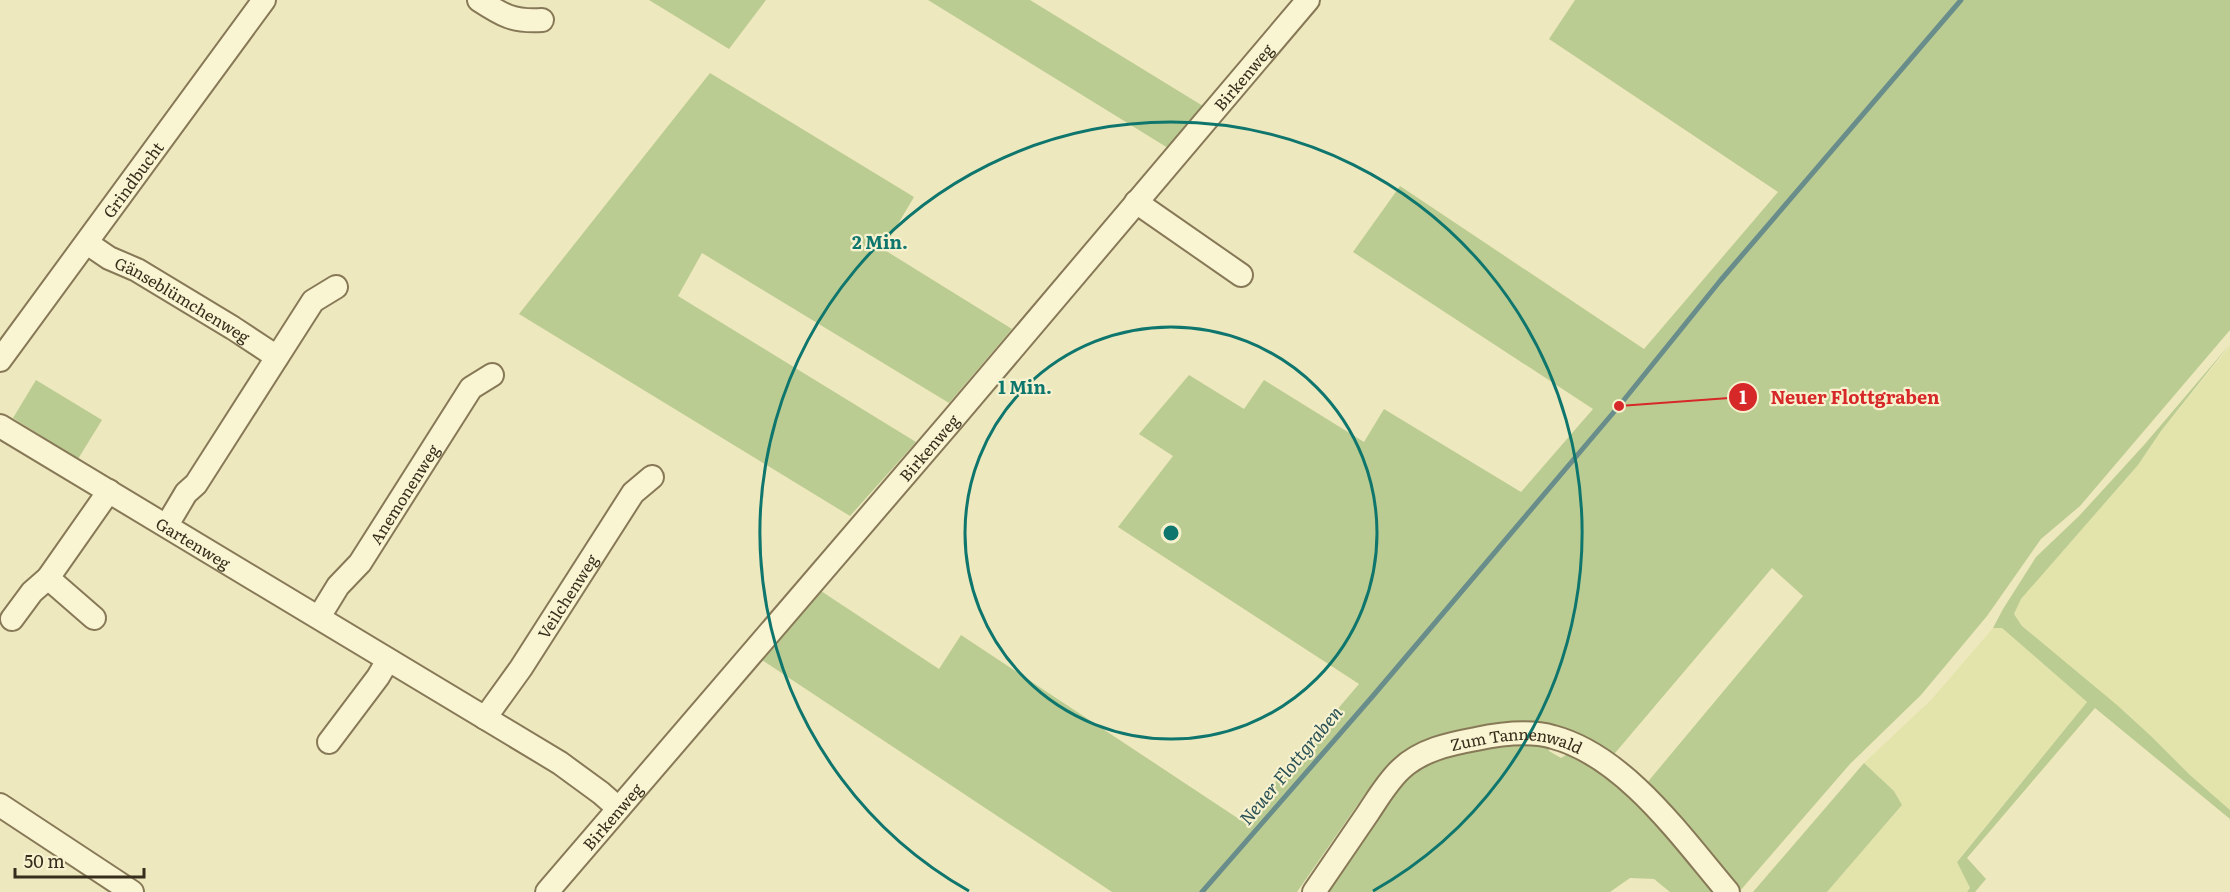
<svg xmlns="http://www.w3.org/2000/svg" width="2230" height="892" font-family="Literata,serif">
  <style>
    .farmland { fill: #e3e4ab }
    .green { fill: #bbcc92 }
    .lines { fill: none; stroke-linecap: round; stroke-linejoin: round }
    .stream { stroke: #698d8b; stroke-width: 5 }
    .minor-casing { stroke: #877957; stroke-width: 26 }
    .minor { stroke: #f9f4d1; stroke-width: 22 }
    .ring { fill: none; stroke: #0f766e; stroke-width: 3 }
    .labels { text-anchor: middle; dominant-baseline: central; stroke-width: 4.5; stroke-linejoin: round; paint-order: stroke }
    .street-label { font-size: 16px; fill: #362d1c; stroke: #f6f1ce }
    .water-label { font-size: 18px; font-style: italic; fill: #2a5156; stroke: #f6f1ce }
    .centre { fill: #0f766e; stroke: #f6f1ce; stroke-width: 3 }
    .ring-label { font-size: 18px; text-anchor: middle; font-weight: bold; fill: #0f766e; stroke: #f6f1ce; stroke-width: 4.5; stroke-linejoin: round; paint-order: stroke }
    .leader { fill: none; stroke: #d62828; stroke-width: 2 }
    .callout-dot { fill: #d62828; stroke: #f6f1ce; stroke-width: 2 }
    .mark-label { font-size: 18px; text-anchor: middle; font-weight: bold; fill: #fff }
    .callout-label { font-size: 18px; text-anchor: middle; font-weight: bold; fill: #d62828; stroke: #f6f1ce; stroke-width: 4.5; stroke-linejoin: round; paint-order: stroke }
  </style>
  <rect width="100%" height="100%" fill="#eee8be"/>
  <path class="farmland" d="M2230,346v464l-40,-35 -38,-38 -130,-111 -8,-12 7,-15 117,-134 23,-34z
    M1993,628h9l85,74 -130,159 13,27 -3,4h-140l75,-87 -8,-14 -30,-28 67,-63z"/>
  <path class="green" d="M649,0h117l-37,49z
    M928,0h102l173,106 -35,42z
    M1575,0h655v330l-150,176 -39,33 -54,77 -66,79 -71,69 -111,128h-5l-88,-108 157,-188 -31,-28 -162,191 -65,-32 -154,41 -26,26 -68,98h-185l-353,-234 59,-69 121,80 22,-34 281,186 117,-137 -241,-157 55,-71 -34,-22 50,-59 55,34 20,-29 100,62 20,-33 137,83 72,-83 -240,-157 47,-66 244,163 134,-157 -229,-153z
    M710,73l204,124 -31,52 129,80 -63,74 -247,-150 -24,43 238,146 -66,74 -331,-202z
    M2230,344l-69,87 -23,34 -117,134 -7,15 8,12 95,79 35,32 38,38 40,35v9l-135,-111 -128,150 19,21 -11,13h-8l3,-4 -13,-26 130,-160 -85,-74h-9l10,-19 33,-52 43,-41 65,-71z
    M36,380l66,40 -24,39 -65,-41z
    M1548,742l1,9 12,7 5,-3 7,-1 66,43 80,95h-49l-16,-13 -24,-1 -20,14h-286l82,-122 58,-22z
    M1864,763l30,28 8,14 -75,87h-74z"/>
  <g class="lines">
    <path class="stream" d="M1202,892l170,-195 247,-291 101,-125 241,-281"/>
    <g class="minor-casing">
      <g id="minor">
        <path d="M479,0c23,15 34,22 63,20"/>
        <path d="M1136,202l105,73"/>
        <path id="s1" d="M87,243l22,15 28,12 96,58 44,29"/>
        <path id="s2" d="M0,360l264,-360"/>
        <path id="s3" d="M0,426l560,337 41,30 17,15"/>
        <path d="M167,525l19,-32 10,-9 117,-183 23,-14"/>
        <path d="M48,578l46,40"/>
        <path id="s4" d="M319,617l19,-31 22,-23 111,-175 21,-13"/>
        <path d="M12,619l20,-27 16,-14 61,-87"/>
        <path id="s5" d="M485,718l36,-50 112,-175 19,-16"/>
        <path d="M329,742l49,-65 10,-17"/>
        <path d="M0,805l132,87"/>
        <path id="s6" d="M547,892l406,-473 355,-419"/>
        <path id="s7" d="M1314,892c18,-26 36,-53 54,-79 10,-15 20,-32 33,-44 20,-19 48,-25 75,-30 24,-5 53,-9 77,-2 72,19 129,101 175,155"/>
      </g>
    </g>
    <use href="#minor" class="minor"/>
  </g>
  <g class="ring">
    <circle cx="1171" cy="533" r="206"/>
    <path d="M969 891A411 411 0 1 1 1373 891"/>
  </g>
  <g class="labels">
    <g class="street-label">
      <text stroke="none"><textPath href="#s6" startOffset="1072">Birkenweg</textPath></text>
      <text stroke="none"><textPath href="#s2" startOffset="224">Grindbucht</textPath></text>
      <text stroke="none"><textPath href="#s1" startOffset="111">Gänseblümchenweg</textPath></text>
      <text stroke="none"><textPath href="#s6" startOffset="586">Birkenweg</textPath></text>
      <text stroke="none"><textPath href="#s4" startOffset="150">Anemonenweg</textPath></text>
      <text stroke="none"><textPath href="#s3" startOffset="226">Gartenweg</textPath></text>
      <text stroke="none"><textPath href="#s5" startOffset="147">Veilchenweg</textPath></text>
      <text stroke="none"><textPath href="#s7" startOffset="274">Zum Tannenwald</textPath></text>
      <text stroke="none"><textPath href="#s6" startOffset="100">Birkenweg</textPath></text>
    </g>
    <g class="water-label">
      <text transform="translate(1290 765) rotate(-50)">Neuer Flottgraben</text>
    </g>
  </g>
  <circle cx="1171" cy="533" r="9" class="centre"/>
  <g class="ring-label">
    <text x="880" y="249">2 Min.</text>
    <text x="1025" y="394">1 Min.</text>
  </g>
  <path class="leader" d="M1619 406L1743 397"/>
  <g class="callout-dot">
    <circle cx="1619" cy="406" r="6"/>
    <circle cx="1743" cy="397" r="15"/>
  </g>
  <g class="mark-label">
    <text x="1743" y="404">1</text>
  </g>
  <g class="callout-label">
    <text x="1855" y="404">Neuer Flottgraben</text>
  </g>
  <path d="M15 868v9h129v-9" fill="none" stroke="#362d1c" stroke-width="3"/>
  <text x="24" y="868" font-size="18" fill="#362d1c" stroke="#f6f1ce" stroke-width="4.5" paint-order="stroke">50 m</text>
</svg>
